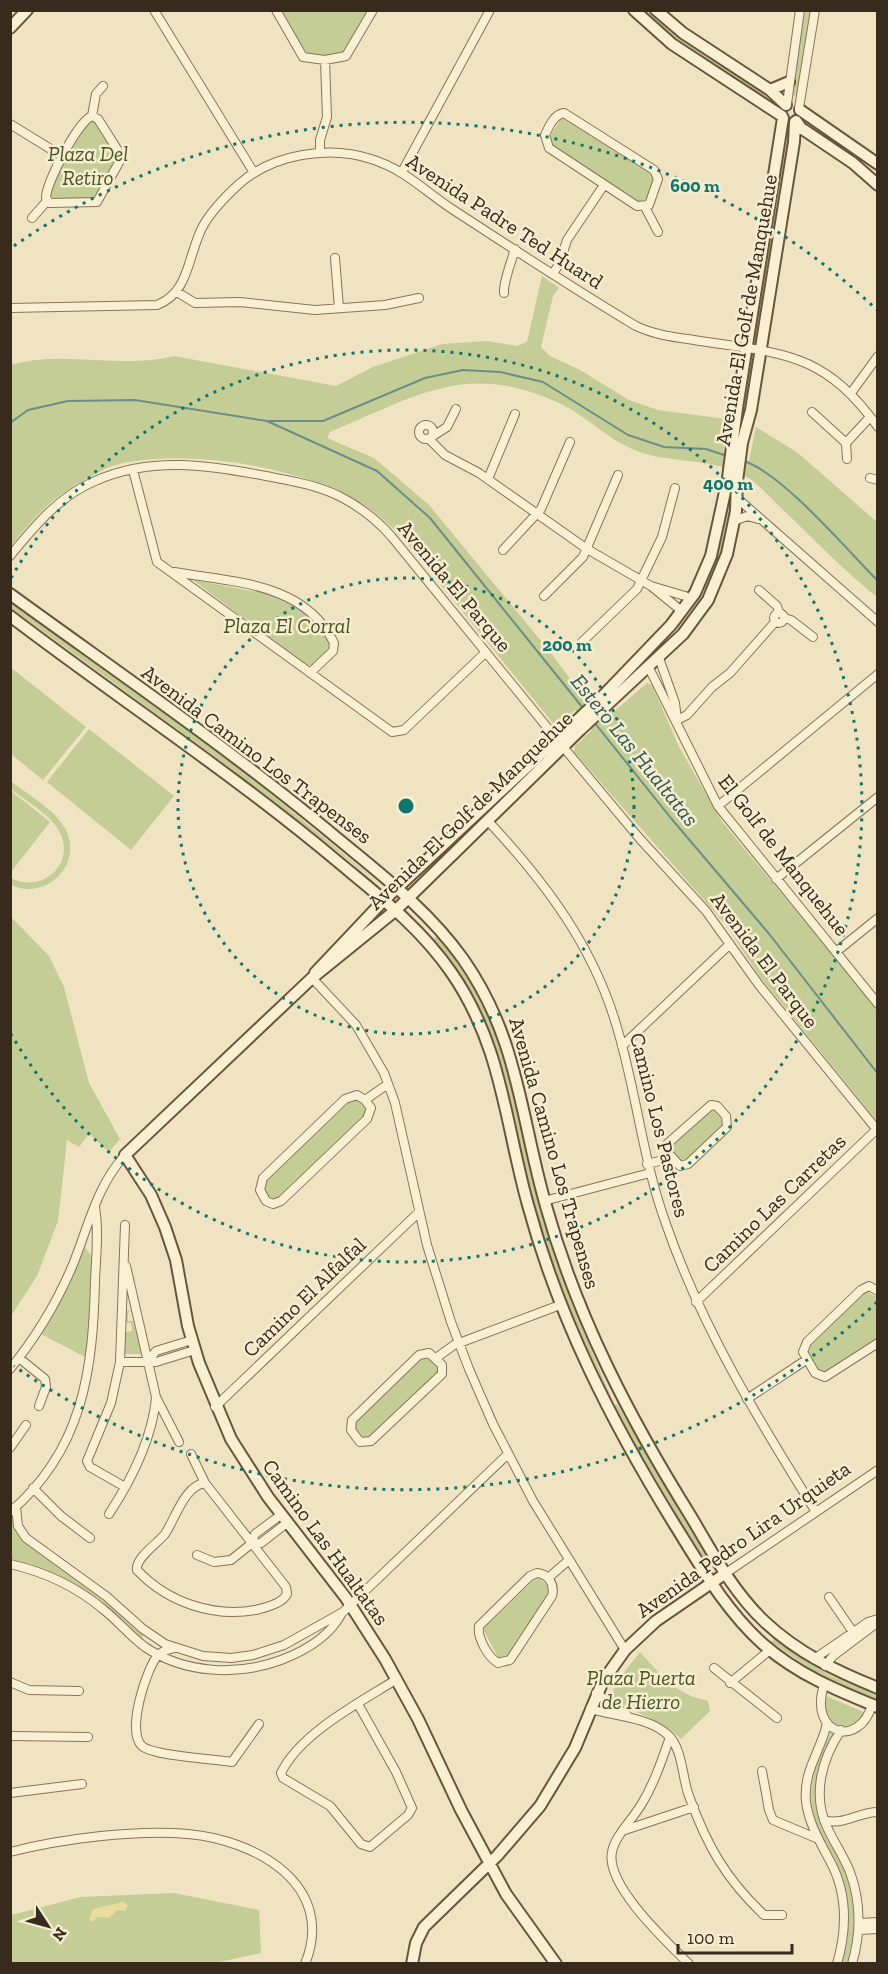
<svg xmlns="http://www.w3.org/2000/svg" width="888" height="1974" font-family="'Zilla Slab',serif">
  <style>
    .green { fill: #c3cd95 }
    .sand { fill: #ebdb9d }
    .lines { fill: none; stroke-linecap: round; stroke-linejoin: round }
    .stream { stroke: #6b8f88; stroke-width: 2 }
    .street-casing { stroke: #887458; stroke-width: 10 }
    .secondary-casing { stroke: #6a553b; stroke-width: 14 }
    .street { stroke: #f9f0d4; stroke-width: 8 }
    .secondary { stroke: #f9f0d4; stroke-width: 10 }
    .ring { fill: none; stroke: #0f766e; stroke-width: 3; stroke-dasharray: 3 6 }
    .labels { text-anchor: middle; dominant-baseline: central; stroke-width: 5; stroke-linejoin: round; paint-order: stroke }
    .park-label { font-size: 21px; font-style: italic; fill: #465523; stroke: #f6edd1 }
    .street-label { font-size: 21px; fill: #382b1d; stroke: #f6edd1 }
    .water-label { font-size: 22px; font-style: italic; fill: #2c5857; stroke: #f6edd1 }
    .centre { fill: #0f766e; stroke: #f6edd1; stroke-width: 3 }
    .ring-label { font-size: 18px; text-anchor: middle; font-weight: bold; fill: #0f766e; stroke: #f6edd1; stroke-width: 5; stroke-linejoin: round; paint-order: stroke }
  </style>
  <rect width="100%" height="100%" fill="#efe3c1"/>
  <path class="green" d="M279,11h89l-23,41 -4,3 -32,1z
    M641,11h9l21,19 105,70 1,3 -4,2 -92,-60z
    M805,11h6l-14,83 -3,2 -2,-3z
    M567,118l81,53 5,8 -4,18 -4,5h-5l-88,-56 -4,-7 13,-20z
    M94,120l23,37 -22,41 -43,1 -2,-7c7,-15 29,-67 44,-72z
    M788,131l3,3 -34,209 -2,-1 -3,-2z
    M542,276l17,12 -6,8 -12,51 9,9 30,14 49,30 29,10 68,9 1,18 -4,14 26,10 7,-34 42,26 79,69v75c-34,-27 -65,-60 -97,-90 -10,-9 -21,-23 -33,-30 -35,-21 -79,-12 -115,-28 -27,-12 -47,-34 -73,-46 -93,-43 -144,-6 -229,29l-3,6 47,20 55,47 122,148 51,69 45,-39 5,2 27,62 44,76 154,186v112l-117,-144 -34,-52 -152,-173 1,-6 17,-16 -17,-20 -19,17c-35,-44 -71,-87 -106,-131 -23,-28 -44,-58 -72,-81 -57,-47 -195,-70 -266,-49 -8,2 -16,8 -24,12 -35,18 -53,38 -77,68v-181c52,-16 110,5 163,-9l162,30 37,-19 69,-23 45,-3 30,5 10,-4z
    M730,496c10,24 -14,74 -23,97l-4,-5 15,-39z
    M193,580l86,16 20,11 31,35 -1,7 -16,16h-7z
    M11,602l220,159 155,128 -157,-122 -218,-159z
    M10,667l76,60 -43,53 -32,-26z
    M89,729l85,67 -43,54 -84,-68z
    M11,781c17,14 45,29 55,49 17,36 -21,71 -55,55v-7c29,16 65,-13 49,-45 -8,-18 -34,-32 -49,-44z
    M11,791l39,31 -39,50z
    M11,917l38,39 15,31 25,96 31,56 -11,13 -20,-18 -10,13 -12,-7 -9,81 -21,55 -26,40z
    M435,937h5l36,54 19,38 14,41 36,155 26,77 41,97c-7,-11 -12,-25 -18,-37 -28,-55 -50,-114 -65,-175 -22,-90 -30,-175 -95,-247z
    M356,1098l10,11 -2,7 -85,82 -6,2c-7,-3 -10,-11 -8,-18l85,-82z
    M714,1109l11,10 -2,6 -38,37h-4l-11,-12 1,-5 38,-35z
    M85,1247l7,10 -5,101 -46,-24 28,-49z
    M866,1291l12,7 -1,40 -51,35 -7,-2 -13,-20 3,-5z
    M131,1305l2,6 -5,1v9h7l6,33h-17l1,-22 7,-1 -1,-8h-6l1,-12 6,-1z
    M424,1357l6,2 8,7v6l-70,67 -7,-1 -7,-10 2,-6z
    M617,1404l98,163 -5,3 -99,-164z
    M12,1520l10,18 85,63 37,34 -3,4c-11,-8 -20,-20 -31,-29 -30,-25 -62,-40 -99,-50z
    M538,1576l10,11v7l-40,62 -9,3 -16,-30z
    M774,1639l55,36 48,19v7l-51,-22 -55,-37z
    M640,1652c22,24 35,42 68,49l2,10 -29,28c-20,-20 -48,-26 -71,-42l11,-21z
    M826,1696l40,17c-7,13 -18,15 -32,11l-10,-13z
    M831,1733l4,2c-7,16 -17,31 -19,47 -4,35 16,57 28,87 13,32 12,62 3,94h-5c9,-31 9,-63 -3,-94 -5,-13 -13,-24 -19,-36 -17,-35 -7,-68 11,-100z
    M174,1893l85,17 2,43 -46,10 -204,1v-49l70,-18z"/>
  <path class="sand" d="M123,1902l5,3 -3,6 -8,-1 -8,8 -11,-1 -6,5 -3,-3 4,-10z"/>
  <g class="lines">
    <path class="stream" d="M269,421h54l102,-43 38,-8 37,2 43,10 85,53 36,12 42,2 21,7
      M10,423l18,-13 40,-9 67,-1 132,21 110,50 53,47 153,190
      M744,461c39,13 103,89 134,120
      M594,722l76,95 100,118 108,139"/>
    <g class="street-casing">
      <path id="street" d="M154,10l100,163
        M276,10l27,47 22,3 21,-4 27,-46
        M787,104l13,-94
        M799,108l16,-98
        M564,113l90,57 4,9 -9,26 -12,1 -88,-58 -4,-13c4,-8 8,-20 19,-22z
        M92,116l6,3 24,38 -25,45 -47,1 -4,-5c0,-15 32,-77 46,-82z
        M92,116l4,-22 7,-8
        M10,124l52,32
        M320,153v-13l7,-23 -2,-57
        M402,172l88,-162
        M645,207l13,25
        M32,218l15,-17
        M335,258l4,50
        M553,274l7,-12 7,-22 37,-55
        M177,292l18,11 45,-1 75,8 70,-5 34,-7
        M504,293c-1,-11 8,-33 11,-44
        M10,308l147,-3c33,-12 31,-52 46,-79 9,-16 22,-29 35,-41 34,-31 91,-40 133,-26 35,11 52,31 81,50 61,40 122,80 184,117 19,9 38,11 58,14 88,14 128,10 184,87
        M851,393l27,-37
        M812,412l34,31
        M419 432a7 7 0 1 1 14 0a7 7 0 1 1-14 0Z
        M433,436l14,-9 9,-18
        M429,439l16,16 34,18 108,76 64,37 34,10
        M847,459l-1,-16 24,-26
        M133,470l24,92 235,170 12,-2 82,-78
        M870,478l8,2
        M488,479l27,-65
        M737,498l141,124
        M734,521l13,-5 11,3
        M503,550l38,-41 29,-67
        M10,556c24,-29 49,-60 85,-75 56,-25 113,-16 171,-5 26,5 51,9 75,21 19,10 36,23 50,39l173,212 76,91 66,72 53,74 119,146
        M174,572c57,10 131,10 160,71l-1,8 -23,22
        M651,586l27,22
        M759,590l18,16 2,7
        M544,596l39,-39 35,-82
        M774 618a5 5 0 1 1 10 0a5 5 0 1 1-10 0Z
        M784,618l7,2 22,17
        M582,642l55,-53 25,-52 13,-49
        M659,658l16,45 2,17
        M649,668l69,138 160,198
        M677,720l10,-5 25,-28 18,-14 45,-51
        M718,806l160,-132
        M488,821c58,62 107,127 130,210 19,64 25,130 48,193 36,104 92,195 150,288
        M776,879l102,-82
        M836,952l42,-34
        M312,978l44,47 28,48 11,30 32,142 24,77 18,47 24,55 40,77 92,149
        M622,1046l108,-102
        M357,1095l8,5 6,8 -4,11 -86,82 -8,3 -7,-3 -6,-11 3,-12 82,-79z
        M365,1100l23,-16
        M711,1105l6,1 9,10 1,11 -39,37 -8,2 -12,-13 -1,-9z
        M647,1164l25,-6
        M544,1201l106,-28
        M125,1225l-5,137 -9,41 -24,58 3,6 35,20
        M126,1266l30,131 23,45
        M878,1291l-9,-5 -8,4 -54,52 -4,10 12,21 10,4 53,-34
        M696,1302l180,-172
        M429,1353l13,12v9l-71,67 -11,1 -9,-12 1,-10 67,-65z
        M19,1358l26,21 1,8 -7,19
        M436,1358l18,-13 106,-40
        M148,1361l8,-10 36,-11
        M120,1362h36l39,-12
        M10,1369c27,-33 48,-68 64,-107 15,-38 23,-76 51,-107
        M747,1399l59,-39
        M215,1407l203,-194
        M10,1448l16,-23
        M191,1454l14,29 81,104 1,7c-5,9 -17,12 -27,15 -44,10 -92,-6 -123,-39 -2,-12 21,-27 28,-36 10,-15 20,-49 40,-51
        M33,1488l28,28 29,22
        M16,1507l2,19 8,12 80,58 37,33 22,15 38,12 28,2 22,-3 31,-10 59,-33 165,-158
        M10,1512c73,-62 83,-142 85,-231 1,-24 4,-49 0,-74
        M109,1514c23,-35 43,-74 47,-116
        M251,1544l10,-1 27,-21
        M197,1555l17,7 17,-2 20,-16 4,-10 27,-20
        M10,1564c35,8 67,23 94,46 15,12 26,26 41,37 40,27 93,29 136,13 24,-9 49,-24 61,-47
        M537,1573c12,1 18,12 15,23l-42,64 -12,3c-10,-6 -21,-25 -19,-37l51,-50z
        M726,1573l152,-103
        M548,1578l21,-18
        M829,1597l26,38
        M175,1648c-6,1 -13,3 -17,7 -12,14 -32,77 -16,91 11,10 71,13 90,16l27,-38
        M814,1659l54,-37 10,-3
        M825,1666l8,-10 45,-34
        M714,1668l63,50
        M10,1682l19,8 50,1
        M730,1683l40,-33
        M824,1685c-16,50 35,64 48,20
        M596,1693l31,22
        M358,1704l38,68 16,36 -4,7 -38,32 -9,-3 -31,-38 -47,-28 -2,-5c19,-40 80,-71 116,-94
        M590,1709c24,7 59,8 78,26 15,14 14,43 21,61 18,50 37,83 75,119h18
        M827,1723c-6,29 -24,46 -21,79 3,22 14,40 24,59 18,33 17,68 7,103
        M841,1730c-19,29 -29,64 -14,97 7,16 17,29 23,45 11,30 11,61 2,92
        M10,1736l78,1
        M670,1737c-8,23 -16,47 -29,68 -9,15 -26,31 -29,47 -7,33 55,90 77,112
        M762,1771l7,39 4,10 43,18
        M10,1793l72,-9
        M824,1820c19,6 34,-8 54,-8
        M625,1830l69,-23
        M10,1852c50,-13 127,-23 178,-18 68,6 149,51 117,130
        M859,1923l19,-1
        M859,1930l19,-1"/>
    </g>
    <g class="secondary-casing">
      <path id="secondary" d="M634,10l38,34 110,72
        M656,10l27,23 87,57 16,15
        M10,28l17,-18
        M770,90l19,-8
        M800,110l78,54
        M796,121l5,7 52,35 25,22
        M10,594c110,80 223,157 327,244 45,37 92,73 126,121 56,80 57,157 83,247 31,111 83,211 144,309 22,37 43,77 75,107 33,31 71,49 113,66
        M10,616c109,83 222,157 327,245 41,34 83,66 114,111 51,73 54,151 77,233 31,114 83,216 145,317 27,43 52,88 90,122 34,30 73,46 115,63
        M315,973l69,-73 215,-200 72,-75 24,-32 16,-37 17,-78 9,-70 46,-290
        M412,1964l4,-21 8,-16 73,-71 43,-50 35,-58 28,-67 22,-31 31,-29 70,-48
        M556,1964l-50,-70 -45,-84 -43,-91 -33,-60 -39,-61 -78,-101 -37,-58 -32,-76 -11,-37 -12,-66 -11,-33 -14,-32 -26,-40 187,-177 84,-68 184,-180 103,-96 25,-34 19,-46 9,-43 1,-30 5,-38 9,-33 43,-268 1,-20"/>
    </g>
    <use href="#street" class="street"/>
    <use href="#secondary" class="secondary"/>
  </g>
  <g class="ring">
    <circle cx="406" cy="806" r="228"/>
    <path d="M11 578A456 456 0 1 1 11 1034"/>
    <path d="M877 1302A684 684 0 0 1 14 1366M14 246A684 684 0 0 1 877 310"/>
  </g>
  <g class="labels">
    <g class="park-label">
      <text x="88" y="153">Plaza Del<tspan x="88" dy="24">Retiro</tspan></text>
      <text x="287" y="625">Plaza El Corral</text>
      <text x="641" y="1677">Plaza Puerta<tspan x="641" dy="24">de Hierro</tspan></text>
    </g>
    <g class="street-label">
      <text transform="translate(505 221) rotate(33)">Avenida Padre Ted Huard</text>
      <text transform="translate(746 310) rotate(-80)">Avenida El Golf de Manquehue</text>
      <text transform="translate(455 586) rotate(50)">Avenida El Parque</text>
      <text transform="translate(257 754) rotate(37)">Avenida Camino Los Trapenses</text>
      <text transform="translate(470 810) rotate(-44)">Avenida El Golf de Manquehue</text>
      <text transform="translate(784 855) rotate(52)">El Golf de Manquehue</text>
      <text transform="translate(765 960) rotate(53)">Avenida El Parque</text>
      <text transform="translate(660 1125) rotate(76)">Camino Los Pastores</text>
      <text transform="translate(555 1153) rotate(74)">Avenida Camino Los Trapenses</text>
      <text transform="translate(774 1203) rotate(-44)">Camino Las Carretas</text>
      <text transform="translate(304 1297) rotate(-44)">Camino El Alfalfal</text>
      <text transform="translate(743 1539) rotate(-35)">Avenida Pedro Lira Urquieta</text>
      <text transform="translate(326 1542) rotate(54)">Camino Las Hualtatas</text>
    </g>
    <g class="water-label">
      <text transform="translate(635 750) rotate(51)">Estero Las Hualtatas</text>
    </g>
  </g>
  <circle cx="406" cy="806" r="9" class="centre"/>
  <g class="ring-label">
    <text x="695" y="192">600 m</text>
    <text x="728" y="490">400 m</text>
    <text x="567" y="651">200 m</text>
  </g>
  <rect width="888" height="1974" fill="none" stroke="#382b1d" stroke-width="24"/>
  <g transform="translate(48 1926) rotate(126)" stroke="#f6edd1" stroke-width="4.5" paint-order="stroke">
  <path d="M0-4.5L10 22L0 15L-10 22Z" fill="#382b1d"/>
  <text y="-9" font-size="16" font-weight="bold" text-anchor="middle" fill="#382b1d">N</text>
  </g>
  <path d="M678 1944v9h114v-9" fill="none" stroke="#382b1d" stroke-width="3"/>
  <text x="687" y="1944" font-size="18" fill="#382b1d" stroke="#f6edd1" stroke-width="4.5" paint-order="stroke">100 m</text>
</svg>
